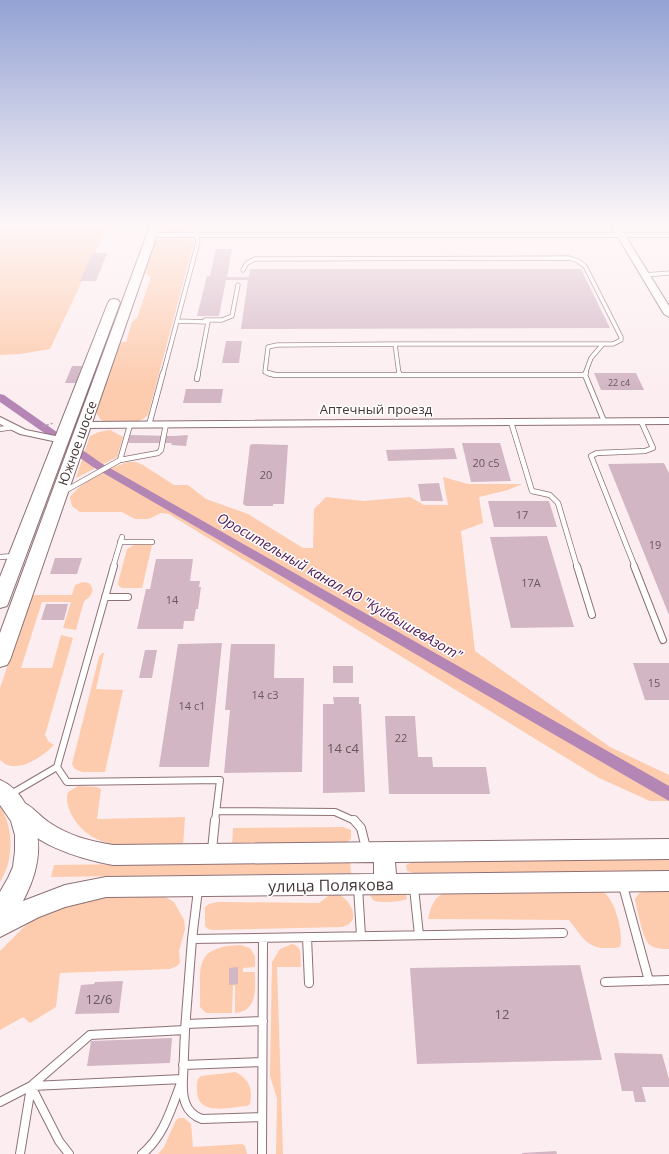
<svg xmlns="http://www.w3.org/2000/svg" width="669" height="1154" font-family="'Open Sans',sans-serif">
  <style>
    .green { fill: #fdcbad }
    .lines { fill: none; stroke-linecap: round; stroke-linejoin: round }
    .canal { fill: #b386b6; fill-rule: evenodd }
    .building { fill: #d3b6c4 }
    .service-far3-casing { stroke: #8e7074; stroke-width: 5 }
    .service-far2-casing { stroke: #8e7074; stroke-width: 6 }
    .service-far1-casing { stroke: #8e7074; stroke-width: 8 }
    .service-casing { stroke: #8e7074; stroke-width: 10 }
    .minor-casing { stroke: #8e7074; stroke-width: 2 }
    .tertiary-casing { stroke: #8e7074; stroke-width: 2 }
    .secondary-casing { stroke: #8e7074; stroke-width: 2 }
    .primary-casing { stroke: #8e7074; stroke-width: 2 }
    .path { stroke: #aea0a2; stroke-width: 1.5; stroke-dasharray: 2 2; stroke-linecap: butt }
    .service-far3 { stroke: #fff; stroke-width: 3.5 }
    .service-far2 { stroke: #fff; stroke-width: 4.5 }
    .service-far1 { stroke: #fff; stroke-width: 6 }
    .service { stroke: #fff; stroke-width: 8 }
    .minor { fill: #fff; fill-rule: evenodd }
    .tertiary { fill: #fff; fill-rule: evenodd }
    .secondary { fill: #fff; fill-rule: evenodd }
    .primary { fill: #fff; fill-rule: evenodd }
    .labels { text-anchor: middle; dominant-baseline: central; stroke-width: 3; stroke-linejoin: round; paint-order: stroke }
    .far-number-label { font-size: 9px; fill: #68575c }
    .number-label { font-size: 11px; fill: #68575c }
    .street-label { font-size: 13px; fill: #453739; stroke: #fff }
    .near-number-label { font-size: 13px; fill: #68575c }
    .water-label { font-size: 14px; font-style: italic; fill: #4c1551; stroke: #fff }
    .near-street-label { font-size: 16px; fill: #453739; stroke: #fff }
  </style>
  <rect width="100%" height="100%" fill="#fceef0"/>
  <path class="green" d="M0,226h108l-58,123 -30,5 -20,1z
    M161,226h29l-1,5c-8,4 -21,4 -28,-1z
    M171,237h15l8,5 -46,173c-10,11 -31,8 -45,6l-3,-2 -4,-7 25,-70h5l6,-20 5,-4 14,-41 -6,-4v-3l9,-29z
    M110,430l13,7 -6,20 -41,21 14,-42 9,-4z
    M128,462h8l7,3 31,20h14l18,14 42,15 55,34h10l1,-39 12,-12 37,4 47,-4 14,8h24l-5,-28 25,7h54l-14,6 -29,7 4,26 -22,8 14,120 135,96 59,28v26h-19l-51,-23 -430,-264 -8,-1 -12,6h-14l-13,-7h-42l-8,-6 -2,-9c13,-17 38,-28 58,-35z
    M134,545h18l-10,43h-20l-4,-3v-2l9,-34z
    M83,582l6,1c7,7 2,14 -5,18l-8,29 -13,-2 8,-26h-29l-21,66h31l9,-33 12,3 -28,97 4,7 5,3c-12,12 -38,31 -54,15v-72l32,-93h40l3,-10z
    M102,653h2l-8,36 27,1 -18,82h-23l-7,-3 -3,-5 27,-107z
    M78,786l19,1 4,2 -4,30 88,-2 -2,29c-37,0 -86,9 -109,-27 -5,-8 -9,-18 -6,-27z
    M0,806c14,22 14,54 0,76z
    M343,827l8,3v9l-7,5 -112,2 1,-18z
    M669,859v12l-255,2 -7,-2 -1,-6 7,-3z
    M350,861l1,12 -300,4 3,-12z
    M669,888v61c-6,0 -14,0 -19,-4 -8,-7 -12,-34 -15,-45 5,-14 22,-11 34,-12z
    M447,892h156c12,7 21,41 17,55 -4,1 -8,1 -13,1 -20,1 -26,-13 -38,-28l-141,-1c3,-13 6,-23 19,-27z
    M158,893l16,9 10,18 1,9 -6,22 1,12 -3,3 -7,3 -110,4 -4,34 -26,16 -7,-6 -23,13v-79l31,-31 38,-22z
    M337,893c14,7 26,29 5,34l-129,3 -5,-1 -3,-3v-19l4,-3 9,-2 101,1 12,-9z
    M370,894h36l1,5c-5,3 -26,4 -32,2 -3,-1 -4,-4 -5,-7z
    M292,944c11,2 8,13 9,23h-24l6,187h-7l1,-55 -7,-23 2,-114 8,-13z
    M240,945l10,3 5,8v11l-12,1v4h12c0,17 3,39 -20,41v-27l-2,-1 -1,28h-26l-6,-6c1,-39 -8,-60 40,-62z
    M236,1072c13,8 17,16 14,32l-3,2c-18,1 -50,11 -50,-16 0,-5 -1,-10 4,-14z
    M179,1118h5l7,6 2,23 49,-3 3,2 2,8h-89l6,-7 12,-27z"/>
  <g class="lines">
    <path class="canal" d="M0,394l4,1 97,68 568,323v15l-576,-334 -93,-65z"/>
  </g>
  <path class="building" d="M221,226h28l-1,4h-28z
    M216,249h16l-5,28h22l1,-8h331l29,59 -369,1 7,-49h-22l-7,36h-22l10,-40h3z
    M93,253h14l-11,28h-16z
    M226,341h16l-3,22h-17z
    M72,366h10l-6,17h-11z
    M594,373h42l8,17h-43z
    M186,389h37l-2,14h-38z
    M130,435l44,1 14,-1 -2,11 -15,-1 1,-2h-44z
    M462,443h38l11,38 -40,1z
    M253,444l35,1 -4,59h-11v2h-27l-3,-2 7,-59z
    M454,448l3,11 -69,2 -2,-11z
    M664,463l5,10v142l-61,-151z
    M439,483l4,18h-22l-3,-17z
    M488,501h61l8,26h-63z
    M547,536l27,91 -63,1 -21,-91z
    M55,558h27l-5,16h-27z
    M156,559h37l-3,22h10l-1,6h2l-3,22h-2l-2,12h-10l-1,8h-46l9,-40h4z
    M46,604h22l-4,16h-23z
    M222,643l-13,124h-50l19,-123z
    M231,644h44l-1,34h30l-2,94 -78,1 6,-63h-5z
    M145,650h12l-5,28h-13z
    M633,663h36v37h-24z
    M333,666h20v17h-20z
    M333,697h26v7h2l4,88 -42,1v-89h11z
    M385,716h30l3,41h14l1,10h53l4,27h-101z
    M580,965l22,95 -185,4 -7,-96z
    M238,967v17l-9,1v-17z
    M123,981l-4,32 -44,1 6,-29 13,-1 1,-2z
    M172,1038l-2,25 -83,3 4,-25z
    M614,1053l48,1 7,25v8h-27l4,15h-11l-2,-11h-11z
    M556,1151l1,3h-35v-1z"/>
  <g class="lines">
    <g class="service-far3-casing">
      <path id="service-far3" d="M243,270l4,-7 8,-4 314,-1 9,3 7,5 36,71v3l-8,4h-10
        M645,275l24,-2
        M205,320h17l10,-4 6,-31
        M177,321l31,1 -10,52
        M395,344h208l-12,14 -6,16
        M163,374l35,-132 -2,-7 2,-9
        M271,374l-6,-2 3,-25 9,-2 118,-1 4,30"/>
    </g>
    <g class="service-far2-casing">
      <path id="service-far2" d="M268,373l7,2h124
        M399,373v2
        M586,373l-1,2 19,46
        M399,375h186
        M197,379l1,-6
        M511,422l21,69 18,4 8,8 19,64
        M149,425l14,-52
        M0,429l13,-2
        M120,460l10,-35
        M63,492l57,-32 38,-7 3,-3 5,-26
        M120,542h32
        M0,557l15,-1
        M113,567l9,-30
        M635,567l-44,-111 6,-3 48,-2 8,-3 -12,-27"/>
    </g>
    <g class="service-far1-casing">
      <path id="service-far1" d="M577,566l15,49
        M634,566l29,74
        M105,597h23
        M57,767l10,15 153,-2 -5,41
        M11,794l46,-27 57,-201
        M216,811l119,1 20,9"/>
    </g>
    <g class="service-casing">
      <path id="service" d="M354,820l7,8 5,20
        M212,850l3,-30
        M623,886l26,95
        M358,887l3,49
        M414,888l5,47
        M307,937l2,46
        M192,939l371,-6
        M605,982l64,-2
        M186,1024l77,-3
        M183,1065l79,-3
        M183,1079c-1,17 1,34 19,40l60,-2
        M31,1086l28,55 10,13
        M32,1086l151,-7 2,-49
        M0,1102l31,-16 59,-51 95,-5 7,-91 6,-49
        M20,1154l11,-67
        M142,1154c22,-18 29,-45 39,-71
        M262,1154l1,-216"/>
    </g>
    <g class="minor-casing">
      <path id="minor" d="M0,417l26,13 39,8 2,2 -5,3 -42,-9 -20,-10z"/>
    </g>
    <g class="tertiary-casing">
      <path id="tertiary" d="M614,226h5l4,7h46v4h-43l43,69v11l-5,-3 -46,-77h-466l-4,-2 4,-2h463l-3,-5z
        M669,418v6l-585,4 -4,-1 -2,-2 2,-2 4,-1z"/>
    </g>
    <g class="secondary-casing">
      <path id="secondary" d="M20,801c12,4 19,15 30,22 19,13 40,18 63,22l556,-6v20l-274,3 1,12 273,-3v20l-563,6 -41,10 -26,10 -39,20v-23l23,-13 42,-16 41,-8 268,-3v-12l-261,3c-33,-6 -87,-22 -103,-55l3,-6z"/>
    </g>
    <g class="primary-casing">
      <path id="primary" d="M150,226h10l-150,434 -3,5 -7,2v-34z
        M114,299l4,1 2,3 -111,298 -2,5 -7,2v-31l108,-274 2,-3z
        M0,780c12,5 20,14 26,25 19,31 14,63 -2,94 -6,12 -11,21 -24,26v-33l8,-14 5,-11 2,-16v-16l-4,-14 -11,-16z"/>
    </g>
    <path class="path" d="M43,426l11,-3"/>
    <use href="#service-far3" class="service-far3"/>
    <use href="#service-far2" class="service-far2"/>
    <use href="#service-far1" class="service-far1"/>
    <use href="#service" class="service"/>
    <use href="#minor" class="minor"/>
    <use href="#tertiary" class="tertiary"/>
    <use href="#secondary" class="secondary"/>
    <use href="#primary" class="primary"/>
  </g>
  <linearGradient id="sky" x2="0" y2="1"><stop stop-color="#93a2d4"/><stop offset="0.58" stop-color="#fef7f8"/><stop offset="1" stop-color="#fef7f8" stop-opacity="0"/></linearGradient>
  <rect width="669" height="388" fill="url(#sky)"/>
  <g class="labels">
    <g class="far-number-label">
      <text x="619" y="382">22 с4</text>
    </g>
    <g class="number-label">
      <text x="486" y="462">20 с5</text>
      <text x="266" y="474">20</text>
      <text x="522" y="514">17</text>
      <text x="655" y="544">19</text>
      <text x="531" y="582">17А</text>
      <text x="172" y="599">14</text>
      <text x="654" y="682">15</text>
      <text x="265" y="694">14 с3</text>
      <text x="192" y="705">14 с1</text>
      <text x="401" y="737">22</text>
    </g>
    <g class="street-label">
      <text x="376" y="409">Аптечный проезд</text>
      <text transform="translate(77 443) rotate(-70)">Южное шоссе</text>
    </g>
    <g class="near-number-label">
      <text x="343" y="748">14 с4</text>
      <text x="99" y="999">12/6</text>
      <text x="502" y="1014">12</text>
    </g>
    <g class="water-label">
      <text transform="translate(340 586) rotate(30)">Оросительный канал АО "КуйбышевАзот"</text>
    </g>
    <g class="near-street-label">
      <text transform="translate(331 885) rotate(-1)">улица Полякова</text>
    </g>
  </g>
</svg>
